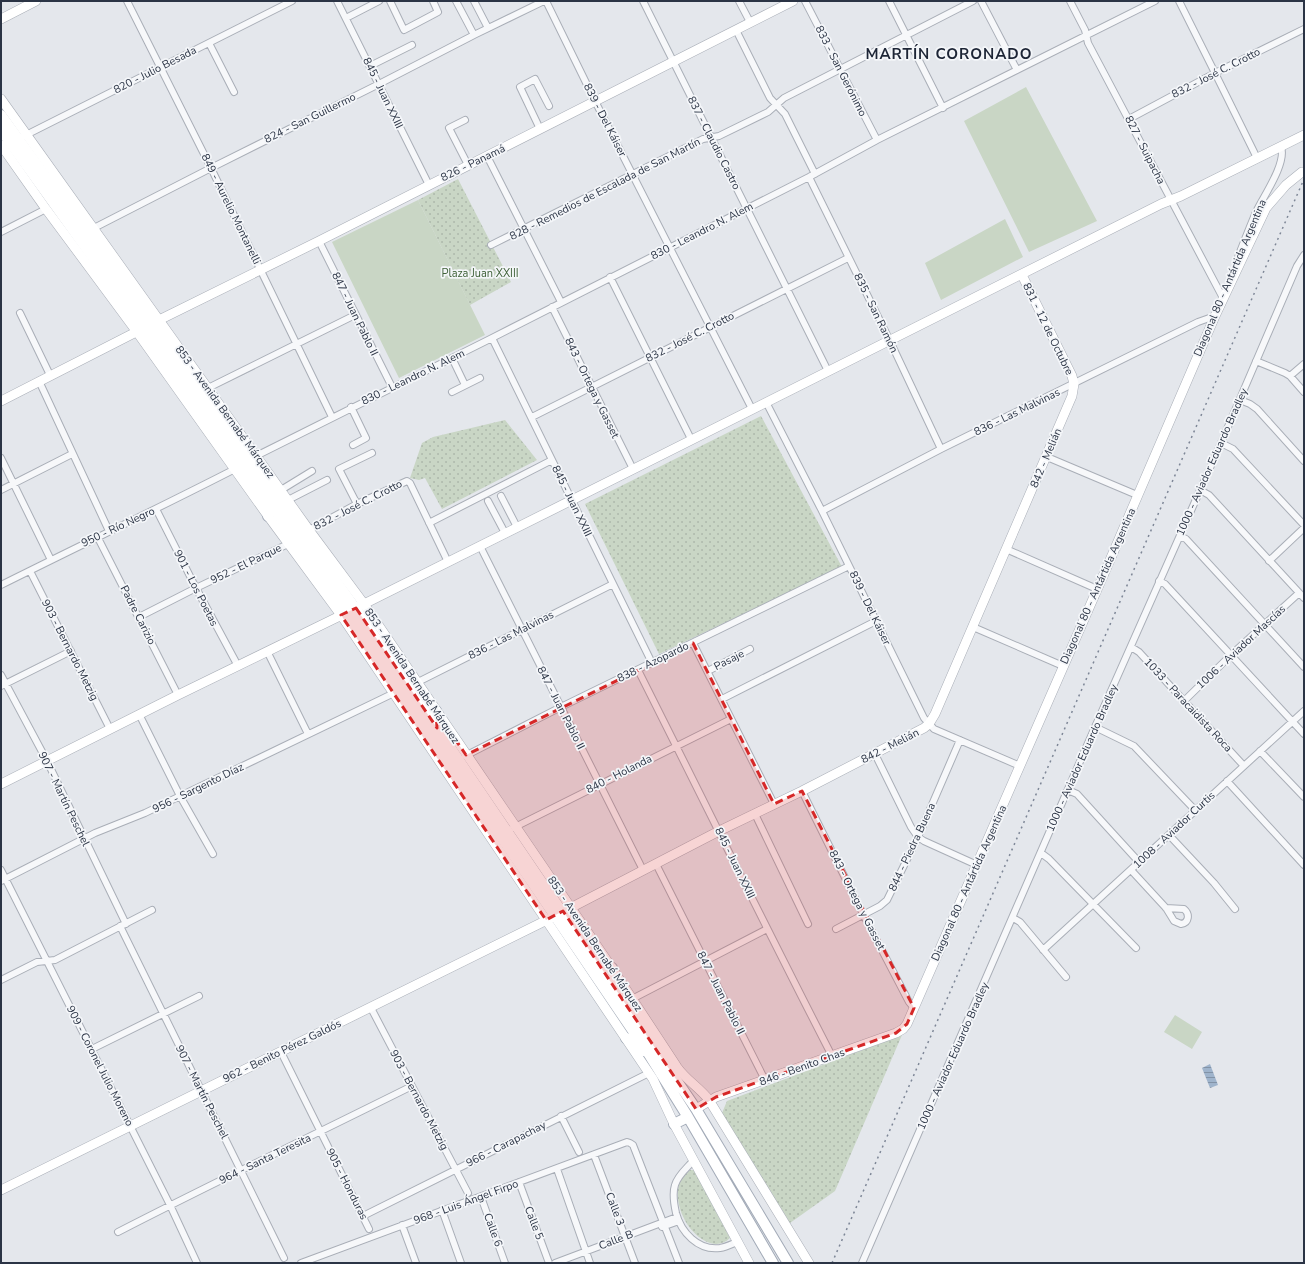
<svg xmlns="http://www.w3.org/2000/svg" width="1305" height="1264" font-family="'Nunito Sans',sans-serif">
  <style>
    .grass { fill: url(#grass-dots) }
    .garden { fill: #c9d6c5 }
    .water { fill: url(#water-rules) }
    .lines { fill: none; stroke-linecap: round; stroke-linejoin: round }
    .street-casing { stroke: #a9aeb7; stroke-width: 8 }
    .secondary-casing { stroke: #a9aeb7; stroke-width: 10 }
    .primary-casing { stroke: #a3abb8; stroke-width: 12 }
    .street { stroke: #f7f8fa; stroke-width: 6 }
    .secondary { stroke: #fff; stroke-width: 9 }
    .primary { stroke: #fff; stroke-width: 10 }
    .rail { stroke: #7d8696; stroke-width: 1.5; stroke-dasharray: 2 4; stroke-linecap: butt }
    .marked { fill: #d62828; fill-opacity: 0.2; stroke: #d62828; stroke-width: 3; stroke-dasharray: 8 5; stroke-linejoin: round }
    .labels { text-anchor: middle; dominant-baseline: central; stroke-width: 3.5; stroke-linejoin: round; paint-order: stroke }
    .street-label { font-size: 11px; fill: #2b3445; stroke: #f4f6f9 }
    .park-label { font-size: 11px; fill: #3f6138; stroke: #f4f6f9 }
    .district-label { font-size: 15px; font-weight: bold; letter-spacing: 1px; fill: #1d2536; stroke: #f4f6f9 }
  </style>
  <defs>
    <pattern id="grass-dots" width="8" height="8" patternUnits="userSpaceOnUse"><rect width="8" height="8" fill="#c9d6c5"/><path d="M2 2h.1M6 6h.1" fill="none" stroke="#adb8ab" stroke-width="1.8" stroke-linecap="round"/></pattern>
    <pattern id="water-rules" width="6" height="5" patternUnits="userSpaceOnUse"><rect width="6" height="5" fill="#9fb4cc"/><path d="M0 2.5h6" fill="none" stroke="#8293a7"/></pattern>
  </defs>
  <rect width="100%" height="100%" fill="#e4e7ec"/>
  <path class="grass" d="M458,179l53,103 -41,23 -52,-105z
    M761,416l81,151 -183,87 -74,-150z
    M505,420l32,40 -95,49 -17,-31 -6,2 -9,-2 12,-35 11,-6z
    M902,1035l-67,156 -45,32 -68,-110 5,-12z
    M690,1170h4l36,68c-6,6 -13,7 -20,5 -21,-7 -37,-37 -31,-59 1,-5 7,-10 11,-14z"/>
  <path class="garden" d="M1026,87l71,134 -68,31 -65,-131z
    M418,200l67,135 -86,43 -67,-136z
    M1005,219l18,38 -82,43 -16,-37z
    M1175,1015l27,17 -10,17 -28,-17z"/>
  <path class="water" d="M1210,1064l8,21 -8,3 -8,-20z"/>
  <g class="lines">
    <g class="street-casing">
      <path id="street" d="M127,1l84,167 121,249
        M337,1l92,184
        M390,1l14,29 34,-18 -5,-11
        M456,1l18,34
        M474,1l14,27
        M546,1l49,100 157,308
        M643,1l185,370
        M739,1l11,21
        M805,1l72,139
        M889,1l54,107
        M981,1l36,69
        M1070,1l15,29 3,13 135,255
        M1179,1l36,72 42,85
        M346,18l33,-17
        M736,30l34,68 15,16 30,60
        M209,43l25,49
        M370,66l42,-21
        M1129,119l86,-46 89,-44
        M465,120l-16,8 19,37
        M540,129l-20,-42 15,-8 14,27
        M24,136l268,-135
        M487,156l74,146
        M809,177l81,164 51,108
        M92,229l119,-61 168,-84 95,-49 70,-34
        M1,232l45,-23
        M319,241l73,146
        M491,245l212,-106 16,-3 49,-24 16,-14 189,-97
        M1236,263c6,-17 13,-34 20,-51 7,-15 31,-49 25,-65
        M610,277l81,162
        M552,307l81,162
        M20,313l30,62
        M492,338l160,325
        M452,358l13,27
        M1256,361l29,12 5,3 14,-12
        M1290,376l14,16
        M39,381l70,150
        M208,388l147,-73
        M452,392l28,-14
        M1240,400l10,4 7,5 47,52
        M766,402l55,107 103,209 10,11 86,37
        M351,407l15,31 -13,7
        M532,417l316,-159
        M1221,443l12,6 71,76
        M254,457l236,-118 319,-162 68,-37 278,-139
        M1047,457l90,38
        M1,458l50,102
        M1,490l71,-36
        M281,490l31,-19
        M1200,490l9,5 95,103
        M501,496l16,31
        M288,500l39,-20
        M488,501l17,32
        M357,504l-18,-35 33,-16
        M156,509l40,79 42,78
        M822,511l119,-62 257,-127 17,-6
        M429,523l123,-63
        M309,530l48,-26 50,-23 3,2 38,79
        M97,536l81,159
        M1180,536l6,3 118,128
        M480,546l163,324
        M1006,549l91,40
        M1269,561l35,-33
        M30,571l80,158
        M1159,581l6,3 139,150
        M1,585c78,-39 156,-76 234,-116
        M139,617l57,-29 92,-44
        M973,627l90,39
        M693,643l81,161
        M1131,647l8,5 105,114
        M267,651l41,83
        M638,670c65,129 128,258 194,386
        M708,671l42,-22
        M1,675l46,86 79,163
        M416,683l197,-99
        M1,686l70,-35
        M722,699l154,-78
        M1184,701l47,-46 68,-62
        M139,714l41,82 33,58
        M1095,727l39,19 61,64
        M1260,751l44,46
        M875,754l36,73 7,10 6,4 53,24
        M465,756l96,-49 288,-141
        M1227,781l77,84
        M1068,790l9,4 62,68
        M802,791l61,123 46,88 5,6
        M755,814l53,110
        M513,828l218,-109
        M1169,835l45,48 21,26
        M1041,853l8,6 87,89
        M656,864l109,216
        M1,870l169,335 27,58
        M1131,870l35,38 8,13 7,3c8,-1 9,-10 3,-15l-18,-1
        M1,881l94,-48 50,-20 249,-120
        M1013,918l7,4 46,55
        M120,926l164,332
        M836,929l44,-23 7,-6 31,-63 42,-97
        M1043,950l261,-239
        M1,980l36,-18 18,-2 97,-50
        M632,999l135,-70
        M371,1008l97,185
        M92,1049l107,-53
        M281,1052l88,177
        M561,1116l18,36
        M594,1155l41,108
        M693,1161c-7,8 -15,14 -18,24 -3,9 -1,19 1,28 5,19 22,38 44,35 6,-1 12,-4 17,-6
        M557,1169l33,94
        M519,1182l30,81
        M481,1197l24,66
        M442,1210l19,53
        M363,1216l286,-143
        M402,1225l14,38
        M662,1227l17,-6
        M118,1232c97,-50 196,-97 294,-146
        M301,1263l326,-121 3,1 3,2 46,118
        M555,1263l122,-46
        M862,1263l233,-536 126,-284 76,-177 7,-11"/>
    </g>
    <g class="secondary-casing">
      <path id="secondary" d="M1,19l35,-18
        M1,99l308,431 55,74 248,364 65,99c9,13 23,21 32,33l100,163
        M1,145l45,64 91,123 131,184 73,99 312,464 21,45 75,139
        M155,322l164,-81 474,-240
        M1,401l141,-72
        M1,784l177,-89 170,-83 202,-101 611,-307 20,-8 123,-61
        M696,1109l20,-12 180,-64 7,-4 4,-5 203,-464 105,-244 51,-108 20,-23 16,-13
        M1,1190l554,-274 164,-85 83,-40 122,-63 5,-4 6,-10 137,-318 2,-12 -2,-8 -50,-101"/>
    </g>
    <g class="primary-casing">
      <path id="primary" d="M1,115l151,208 211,296 333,490 92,154
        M1,130l347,482 302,444 38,61 85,146
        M266,498l2,18
        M436,711l1,17
        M612,985v-17
        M626,1038l17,13
        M674,1124l14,-7"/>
    </g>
    <use href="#street" class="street"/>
    <use href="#secondary" class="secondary"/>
    <use href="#primary" class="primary"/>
    <path class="rail" d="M832,1263l472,-1084"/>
  </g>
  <path class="marked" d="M356,608l81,120 -1,-17 30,44 227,-112 81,161 28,-13 112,217 -7,16 -11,9 -180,64 -20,12 -133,-198 -17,9 -205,-305z"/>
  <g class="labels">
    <g class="street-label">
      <text transform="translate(155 70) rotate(-27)">820 - Julio Besada</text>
      <text transform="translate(841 71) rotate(63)">833 - San Gerónimo</text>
      <text transform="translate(1216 73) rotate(-27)">832 - José C. Crotto</text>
      <text transform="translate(383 93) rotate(64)">845 - Juan XXIII</text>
      <text transform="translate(310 118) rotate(-26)">824 - San Guillermo</text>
      <text transform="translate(605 120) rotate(63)">839 - Del Káiser</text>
      <text transform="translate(714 143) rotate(63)">837 - Claudio Castro</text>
      <text transform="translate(1145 150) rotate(63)">827 - Suipacha</text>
      <text transform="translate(473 163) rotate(-26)">826 - Panamá</text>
      <text transform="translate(605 189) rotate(-27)">828 - Remedios de Escalada de San Martín</text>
      <text transform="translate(231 209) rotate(64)">849 - Aurelio Montanelli</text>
      <text transform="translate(702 231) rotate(-27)">830 - Leandro N. Alem</text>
      <text transform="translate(1230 278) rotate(-67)">Diagonal 80 - Antártida Argentina</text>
      <text transform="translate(876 313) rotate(64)">835 - San Ramón</text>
      <text transform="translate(355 314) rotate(64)">847 - Juan Pablo II</text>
      <text transform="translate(1048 329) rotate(64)">831 - 12 de Octubre</text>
      <text transform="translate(690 337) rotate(-27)">832 - José C. Crotto</text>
      <text transform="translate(413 377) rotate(-26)">830 - Leandro N. Alem</text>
      <text transform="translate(592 388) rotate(64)">843 - Ortega y Gasset</text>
      <text transform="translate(225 412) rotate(54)">853 - Avenida Bernabé Márquez</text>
      <text transform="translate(1017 412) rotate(-26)">836 - Las Malvinas</text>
      <text transform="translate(1046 458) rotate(-67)">842 - Melián</text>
      <text transform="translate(1212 462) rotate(-66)">1000 - Aviador Eduardo Bradley</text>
      <text transform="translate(572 501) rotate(64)">845 - Juan XXIII</text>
      <text transform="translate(358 505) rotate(-27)">832 - José C. Crotto</text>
      <text transform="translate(118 527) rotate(-25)">950 - Río Negro</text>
      <text transform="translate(246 564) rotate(-26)">952 - El Parque</text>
      <text transform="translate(1098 586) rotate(-66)">Diagonal 80 - Antártida Argentina</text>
      <text transform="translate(196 588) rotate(63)">901 - Los Poetas</text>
      <text transform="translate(870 608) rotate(64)">839 - Del Káiser</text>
      <text transform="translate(138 615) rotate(63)">Padre Carizio</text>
      <text transform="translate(511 635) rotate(-27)">836 - Las Malvinas</text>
      <text transform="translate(1241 647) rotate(-43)">1006 - Aviador Mascías</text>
      <text transform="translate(70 650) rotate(63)">903 - Bernardo Metzig</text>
      <text transform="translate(729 660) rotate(-27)">Pasaje</text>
      <text transform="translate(653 662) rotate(-26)">838 - Azopardo</text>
      <text transform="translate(412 676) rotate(56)">853 - Avenida Bernabé Márquez</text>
      <text transform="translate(1188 705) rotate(47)">1033 - Paracaidista Roca</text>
      <text transform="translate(561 708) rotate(63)">847 - Juan Pablo II</text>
      <text transform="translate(890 746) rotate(-27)">842 - Melián</text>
      <text transform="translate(1082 758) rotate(-66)">1000 - Aviador Eduardo Bradley</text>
      <text transform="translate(619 774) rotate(-27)">840 - Holanda</text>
      <text transform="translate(198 788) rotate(-26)">956 - Sargento Díaz</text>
      <text transform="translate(64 799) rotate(64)">907 - Martín Peschel</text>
      <text transform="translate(1174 830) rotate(-43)">1008 - Aviador Curtis</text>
      <text transform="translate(912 847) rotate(-65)">844 - Piedra Buena</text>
      <text transform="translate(735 863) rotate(64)">845 - Juan XXIII</text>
      <text transform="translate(969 883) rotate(-66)">Diagonal 80 - Antártida Argentina</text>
      <text transform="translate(857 900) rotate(63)">843 - Ortega y Gasset</text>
      <text transform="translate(595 944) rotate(56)">853 - Avenida Bernabé Márquez</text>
      <text transform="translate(721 993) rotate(63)">847 - Juan Pablo II</text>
      <text transform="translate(282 1051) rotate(-26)">962 - Benito Pérez Galdós</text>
      <text transform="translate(953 1056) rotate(-66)">1000 - Aviador Eduardo Bradley</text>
      <text transform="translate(100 1066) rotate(63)">909 - Coronel Julio Moreno</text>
      <text transform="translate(802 1067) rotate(-20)">846 - Benito Chas</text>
      <text transform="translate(202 1092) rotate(63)">907 - Martín Peschel</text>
      <text transform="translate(419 1100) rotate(62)">903 - Bernardo Metzig</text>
      <text transform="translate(506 1144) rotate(-27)">966 - Carapachay</text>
      <text transform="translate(265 1159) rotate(-26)">964 - Santa Teresita</text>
      <text transform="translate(347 1184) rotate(63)">905 - Honduras</text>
      <text transform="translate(466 1202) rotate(-20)">968 - Luis Ángel Firpo</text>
      <text transform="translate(615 1209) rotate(69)">Calle 3</text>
      <text transform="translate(534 1223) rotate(69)">Calle 5</text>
      <text transform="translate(493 1230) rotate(70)">Calle 6</text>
      <text transform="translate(616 1240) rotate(-21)">Calle B</text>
    </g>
    <g class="park-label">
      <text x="480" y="273">Plaza Juan XXIII</text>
    </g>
    <g class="district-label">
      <text x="949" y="54">MARTÍN CORONADO</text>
    </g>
  </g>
  <rect width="1305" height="1264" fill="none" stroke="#2b3445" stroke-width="4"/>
</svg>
